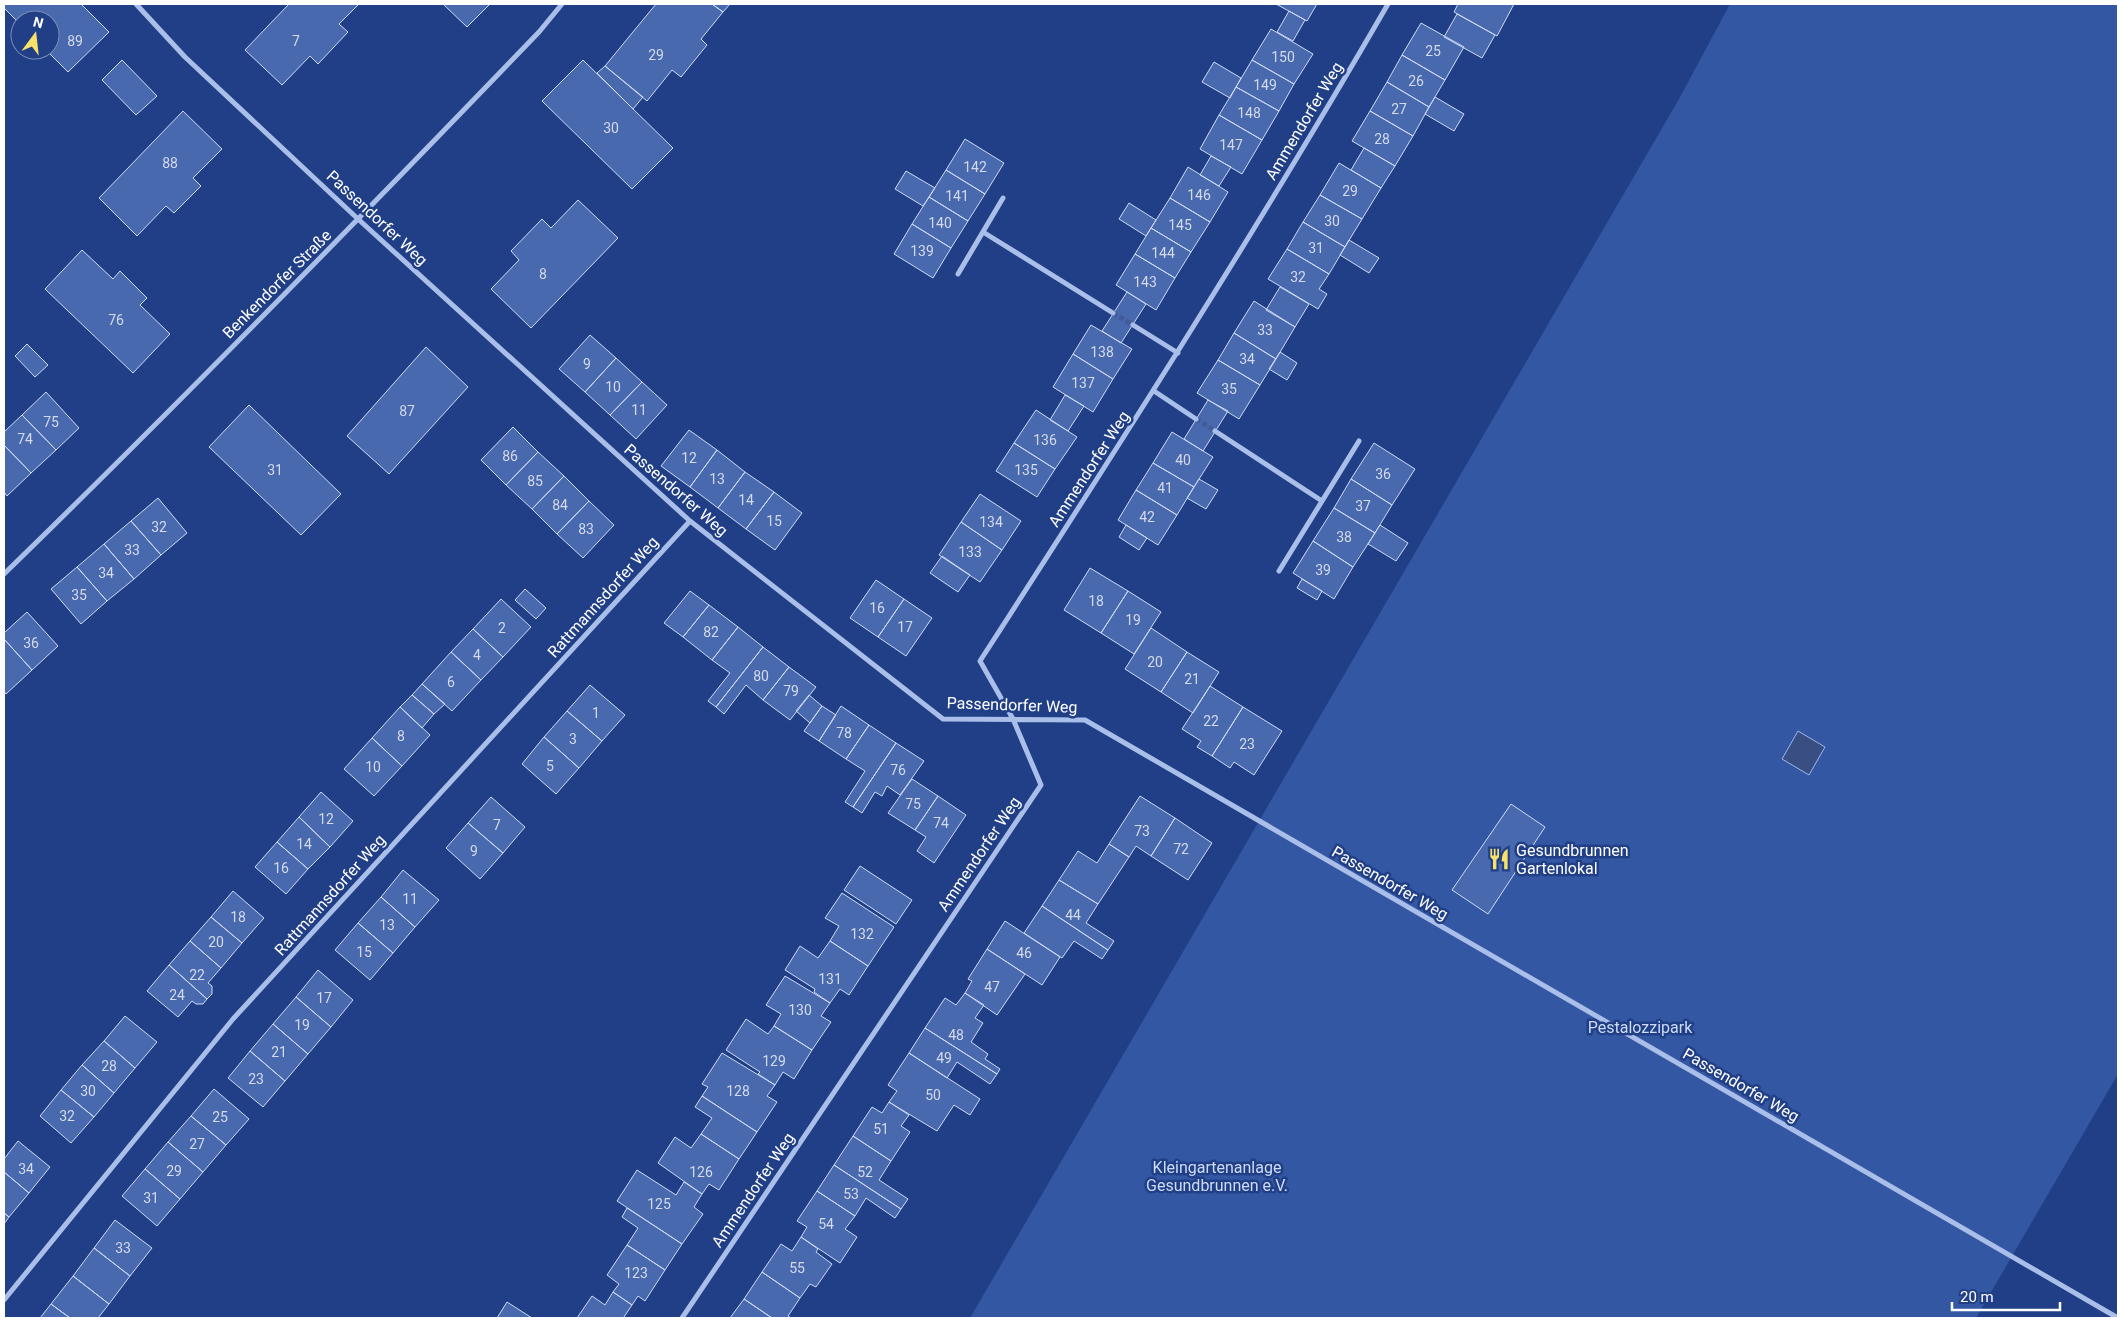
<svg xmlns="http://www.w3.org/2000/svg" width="2122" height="1322" font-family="Roboto,sans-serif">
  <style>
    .green { fill: #3457a3 }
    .water { fill: #394f84; stroke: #9db7eb }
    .building { fill: #4969ae; stroke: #cedbf7 }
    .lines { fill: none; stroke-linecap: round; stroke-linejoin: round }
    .street-tunnel { stroke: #415c98; stroke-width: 5; stroke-dasharray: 5 2.5; stroke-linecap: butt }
    .street { stroke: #aabeea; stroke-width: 5 }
    .labels { text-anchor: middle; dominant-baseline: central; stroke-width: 5; stroke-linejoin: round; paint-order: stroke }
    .number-label { font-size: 14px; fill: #d2daeb }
    .street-label { font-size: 16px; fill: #fff; stroke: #203f86 }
    .poi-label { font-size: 16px; fill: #fff; stroke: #203f86; text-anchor: start }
    .park-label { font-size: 16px; fill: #cedbf7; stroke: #203f86 }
  </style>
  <rect width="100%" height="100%" fill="#203f86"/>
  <path class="green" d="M1730,4h388v1070l-142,244h-1006l709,-1219z"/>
  <path class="water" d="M1798,731l27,16 -16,28 -27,-16z"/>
  <path class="building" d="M4,4h77l28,28 -41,40 -22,-22h4v-30h-30v4l-16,-16z
    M289,4h70l-20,20 9,8 -30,32 -8,-8 -28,29 -37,-35z
    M443,4h47l-23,23z
    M656,4h56l11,8 -22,27 6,6 -26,32 -9,-7 -25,31 -42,-35z
    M712,4h18l-7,8z
    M1276,4h41l-10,17z
    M1458,4h56l-17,32 -43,-24z
    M1289,11l16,9 -12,21 -16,-9z
    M1457,14l38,21 -13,23 -38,-21z
    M1421,23l43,24 -19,33 -43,-25z
    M1271,29l42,25 -19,30 -42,-24z
    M1402,55l43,25 -16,27 -42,-25z
    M122,60l35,36 -21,19 -34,-35z
    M583,60l90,88 -41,41 -90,-88z
    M1252,60l42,24 -15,27 -43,-24z
    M1214,62l27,16 -11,20 -28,-16z
    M605,66l38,31 -10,12 -36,-36z
    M1387,82l42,25 -16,29 -43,-25z
    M1236,87l43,24 -17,29 -43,-25z
    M1435,97l29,17 -10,17 -29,-17z
    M183,111l39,38 -29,29 8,8 -27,27 -8,-7 -29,30 -38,-38z
    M1370,111l43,25 -18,30 -43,-25z
    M1219,115l43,25 -20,34 -42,-25z
    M965,139l39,24 -19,31 -39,-24z
    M1364,148l31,18 -14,22 -30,-18z
    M1211,156l20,11 -12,19 -19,-11z
    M1339,163l42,25 -19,31 -42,-24z
    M1188,167l40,25 -18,30 -40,-24z
    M946,170l39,24 -17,27 -39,-24z
    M906,171l29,17 -12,18 -28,-17z
    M1320,195l42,24 -17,28 -42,-25z
    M929,197l39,24 -17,27 -39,-24z
    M1170,198l40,24 -19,30 -40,-24z
    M578,200l40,38 -87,90 -40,-39 28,-29 -8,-9 31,-32 9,9z
    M1129,203l27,17 -10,16 -27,-17z
    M1303,222l42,25 -16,27 -42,-25z
    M912,224l39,24 -18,30 -39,-24z
    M1151,228l40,24 -16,26 -40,-24z
    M1349,240l30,18 -10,15 -29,-18z
    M1287,249l42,25 -10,15 8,5 -9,15 -50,-30z
    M82,250l31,29 7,-8 27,27 -7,7 30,29 -37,39 -88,-84z
    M1135,254l40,24 -19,32 -40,-25z
    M1280,287l29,17 -14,23 -29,-17z
    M1127,292l19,12 -25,39 -19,-12z
    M1254,301l41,26 -19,32 -42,-26z
    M1091,325l41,24 -19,30 -40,-25z
    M1234,333l42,26 -16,26 -42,-25z
    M590,335l26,23 -31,34 -26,-23z
    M27,344l21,21 -13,12 -20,-21z
    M426,347l42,40 -79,87 -42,-38z
    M1280,352l17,11 -10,17 -18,-11z
    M1073,354l40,25 -20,33 -40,-25z
    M616,358l26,24 -32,33 -25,-23z
    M1218,360l42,25 -21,34 -42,-26z
    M642,382l25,23 -31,34 -26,-24z
    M46,392l33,36 -23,22 -34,-35z
    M1065,395l19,11 -16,25 -18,-11z
    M1208,400l20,11 -25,40 -19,-12z
    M249,405l92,89 -40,41 -92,-88z
    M1036,410l41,27 -22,32 -41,-26z
    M22,415l34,35 -25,23 -27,-28v-13z
    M513,427l25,25 -32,33 -25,-25z
    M689,430l28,20 -27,37 -29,-21z
    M1172,432l41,25 -19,30 -41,-24z
    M1014,443l41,26 -18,28 -41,-26z
    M1374,443l41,26 -23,36 -41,-26z
    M4,445l27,28 -24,23 -3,-4z
    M717,450l28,22 -27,36 -28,-21z
    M538,452l26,24 -32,33 -26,-24z
    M1153,463l41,24 -17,28 -41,-25z
    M745,472l29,20 -28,37 -28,-21z
    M564,476l25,25 -32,33 -25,-25z
    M1199,479l19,11 -12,19 -19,-11z
    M1351,479l41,26 -17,28 -41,-25z
    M1136,490l41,25 -19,30 -40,-25z
    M774,492l28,21 -27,37 -29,-21z
    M980,494l41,27 -19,29 -41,-28z
    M158,498l29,35 -26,22 -30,-34z
    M589,501l25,24 -31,33 -26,-24z
    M1334,508l41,25 -22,34 -40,-26z
    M131,521l30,34 -27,24 -30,-35z
    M961,522l41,28 -22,32 -41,-27z
    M1126,525l21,13 -8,12 -20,-13z
    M1380,525l28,18 -12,18 -28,-17z
    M1313,541l40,26 -19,32 -41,-26z
    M104,544l30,35 -27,22 -30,-34z
    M942,556l28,19 -12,17 -28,-19z
    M77,567l30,34 -26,23 -30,-35z
    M1090,568l38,23 -27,42 -37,-23z
    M1302,579l20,12 -5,9 -20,-12z
    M876,580l28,19 -26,38 -28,-19z
    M525,589l21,19 -10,11 -21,-19z
    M690,591l19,14 -26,32 -19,-14z
    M1128,591l33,21 -27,42 -33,-21z
    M501,599l30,28 -28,30 -30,-28z
    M904,599l28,19 -26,38 -28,-19z
    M709,605l29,22 -26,33 -29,-23z
    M27,612l31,34 -26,24 -28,-31v-6z
    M738,627l25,20 -47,60 -8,-6 22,-28 -18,-13z
    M1151,628l36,24 -26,40 -36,-23z
    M473,629l30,28 -22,23 -30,-28z
    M4,639l28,31 -26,24 -2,-3z
    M763,647l26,20 -26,33 -17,-15 -22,29 -8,-7z
    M451,652l30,28 -29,31 -30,-27z
    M1187,652l32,20 -26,41 -32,-21z
    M789,667l27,20 -26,33 -27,-20z
    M422,684l23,20 -11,10 -22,-19z
    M590,685l35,30 -23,26 -35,-30z
    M1210,686l33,21 -31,49 -15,-9 4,-6 -19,-12z
    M412,695l22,19 -12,14 -22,-21z
    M809,695l13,11 -12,17 -14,-12z
    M822,706l14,9 -17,26 -15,-10z
    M841,706l28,19 -23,34 -27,-18z
    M400,707l30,28 -28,31 -30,-28z
    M1243,707l39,24 -28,44 -20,-13 -4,6 -18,-12z
    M567,711l35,30 -23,27 -35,-31z
    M869,725l27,18 -43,64 -8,-5 20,-31 -19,-12z
    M544,737l35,31 -23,26 -34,-30z
    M372,738l30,28 -28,30 -30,-27z
    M896,743l28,18 -24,34 -13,-9 -5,10 -7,-4 -13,21 -9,-6z
    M912,779l26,17 -23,34 -27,-17z
    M321,792l32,29 -23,26 -31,-30z
    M938,796l28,19 -32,48 -17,-12 9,-14 -11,-7z
    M1140,796l35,22 -24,38 -15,-10 -7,11 -20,-13z
    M491,797l34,30 -22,26 -35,-30z
    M1511,804l34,23 -57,87 -36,-24z
    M299,817l31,30 -22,22 -31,-27z
    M1175,818l37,25 -24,37 -37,-24z
    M468,823l35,30 -23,26 -34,-31z
    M277,842l31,27 -22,25 -31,-27z
    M1109,844l20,13 -31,47 -39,-24 19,-29 19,12z
    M860,866l52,34 -16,24 -52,-34z
    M403,870l36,30 -24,27 -34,-30z
    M1059,880l39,24 -12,19 28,18 -6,9 -66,-44z
    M233,891l31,27 -22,25 -31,-26z
    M842,893l52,34 -26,39 -38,-25 9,-15 -14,-8z
    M381,897l34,30 -22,26 -35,-30z
    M1042,906l66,44 -6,9 -28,-18 -12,17 -38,-25z
    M211,917l31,26 -21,25 -31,-27z
    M1005,921l55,36 -18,28 -55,-36z
    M358,923l35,30 -23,27 -35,-30z
    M190,941l31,27 -13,15 4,3v8l-5,5 -38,-34z
    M830,941l38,25 -19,29 -9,-6 -10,14 -16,-11 1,-3 -30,-19 15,-24 18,12z
    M987,949l38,25 -28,41 -32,-22 7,-12 -4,-2z
    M169,965l38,34 -4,5h-7l-4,-3 -14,16 -31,-26z
    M318,970l35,30 -22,27 -35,-30z
    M785,976l45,27 -9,13 10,6 -19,28 -38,-24 7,-12 -15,-9z
    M965,993l19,12 -9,13 8,5 -12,19 17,12 -3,5 15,10 -3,5 -72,-46 20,-30 11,7z
    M296,997l35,30 -23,27 -35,-30z
    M125,1016l32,26 -22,26 -31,-27z
    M746,1019l22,15 6,-8 38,24 -18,29 -11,-7 -8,13 -17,-11 2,-2 -34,-22z
    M273,1024l35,30 -23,27 -35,-30z
    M925,1028l72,46 -7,10 -33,-22 -10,16 -38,-25z
    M104,1041l31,27 -21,25 -32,-28z
    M250,1051l35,30 -22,26 -35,-29z
    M722,1053l53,32 -8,11 10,6 -20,30 -55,-36 6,-9 -6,-3z
    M909,1053l71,46 -10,16 -16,-10 -17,26 -48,-29 8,-11 -9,-6z
    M82,1065l32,28 -20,24 -33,-27z
    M214,1089l35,30 -23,26 -35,-29z
    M61,1090l33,27 -23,26 -31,-27z
    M702,1096l55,36 -18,27 -38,-25 11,-16 -17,-11z
    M889,1102l20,13 -8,11 9,6 -19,29 -38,-25 19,-29 10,6z
    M191,1116l35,29 -23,27 -35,-30z
    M701,1134l38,25 -20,31 -10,-6 -7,10 -44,-31 17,-26 16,11z
    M853,1136l38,25 -12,19 29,19 -7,10 -67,-44z
    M18,1141l32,26 -21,26 -25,-21v-13z
    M168,1142l35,30 -23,27 -35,-30z
    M834,1165l67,44 -6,9 -29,-20 -11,18 -38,-25z
    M145,1169l35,30 -23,27 -35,-30z
    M637,1170l39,25 8,-13 18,12 -8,13 9,7 -21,30 -65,-43z
    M4,1172l25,21 -20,24 -5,-4z
    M817,1191l38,25 -10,13 12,8 -17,26 -39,-26 6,-10 -10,-6z
    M627,1208l55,36 -17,26 -38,-25 11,-17 -16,-11z
    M4,1213l5,4 -5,7z
    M115,1220l37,28 -22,28 -36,-28z
    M801,1237l17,12 -2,3 16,12 -16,23 -6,-3 -10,14 -38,-26 19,-28 11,7z
    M627,1245l38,25 -20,31 -7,-5 -6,9 -19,-13 6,-8 -12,-9z
    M94,1248l36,28 -21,28 -36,-28z
    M762,1272l38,26 -12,18 3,2h-19l-28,-19z
    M73,1276l36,28 -11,14h-28l-19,-14z
    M613,1292l19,13 -8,12 2,1h-49l15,-22 13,9z
    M744,1299l28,19h-42z
    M507,1302l25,16h-35z
    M51,1304l19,14h-30z"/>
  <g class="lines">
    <path class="street-tunnel" d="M1113,313l20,12
      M1196,419l19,12"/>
    <path class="street" d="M136,4l49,53 173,162 332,302 253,198 142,1 1033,598
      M983,232l130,81
      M958,274l45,-76
      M1133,325l45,28
      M1154,391l42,28
      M1215,431l107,70
      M1279,571l80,-130
      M4,574c182,-177 359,-359 535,-542l23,-28
      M4,1300l229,-281 457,-498
      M682,1318l359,-533 -28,-66 -33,-58c140,-217 279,-434 408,-657"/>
  </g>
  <defs>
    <g id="restaurant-bare" transform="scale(1.725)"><path d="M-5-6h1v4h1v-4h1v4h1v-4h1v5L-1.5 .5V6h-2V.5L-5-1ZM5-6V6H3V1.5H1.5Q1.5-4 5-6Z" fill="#f7e16a" stroke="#203f86" stroke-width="2.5" paint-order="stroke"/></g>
  </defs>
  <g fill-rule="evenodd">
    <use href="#restaurant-bare" x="1499" y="859"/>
  </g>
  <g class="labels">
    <g class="number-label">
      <text x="75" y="41">89</text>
      <text x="296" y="41">7</text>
      <text x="1433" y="51">25</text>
      <text x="656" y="55">29</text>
      <text x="1283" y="57">150</text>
      <text x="1416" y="81">26</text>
      <text x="1265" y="85">149</text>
      <text x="1399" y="109">27</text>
      <text x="1249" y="113">148</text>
      <text x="611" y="128">30</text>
      <text x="1382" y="139">28</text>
      <text x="1231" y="145">147</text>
      <text x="170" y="163">88</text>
      <text x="975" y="167">142</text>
      <text x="1350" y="191">29</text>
      <text x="1199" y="195">146</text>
      <text x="957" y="196">141</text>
      <text x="1332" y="221">30</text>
      <text x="940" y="223">140</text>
      <text x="1180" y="225">145</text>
      <text x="1316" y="248">31</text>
      <text x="922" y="251">139</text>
      <text x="1163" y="253">144</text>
      <text x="543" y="274">8</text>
      <text x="1298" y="277">32</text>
      <text x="1145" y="282">143</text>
      <text x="116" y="320">76</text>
      <text x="1265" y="330">33</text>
      <text x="1102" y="352">138</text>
      <text x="1247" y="359">34</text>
      <text x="587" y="364">9</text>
      <text x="1083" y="383">137</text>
      <text x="613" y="387">10</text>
      <text x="1229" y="389">35</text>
      <text x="639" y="410">11</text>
      <text x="407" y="411">87</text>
      <text x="51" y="422">75</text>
      <text x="25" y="439">74</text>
      <text x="1045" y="440">136</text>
      <text x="510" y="456">86</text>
      <text x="689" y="458">12</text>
      <text x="1183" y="460">40</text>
      <text x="275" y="470">31</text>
      <text x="1026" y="470">135</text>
      <text x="1383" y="474">36</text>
      <text x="717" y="479">13</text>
      <text x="535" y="481">85</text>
      <text x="1165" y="488">41</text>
      <text x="746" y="500">14</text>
      <text x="560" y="505">84</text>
      <text x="1363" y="506">37</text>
      <text x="1147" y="517">42</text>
      <text x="774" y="521">15</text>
      <text x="991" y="522">134</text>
      <text x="159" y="527">32</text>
      <text x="586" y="529">83</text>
      <text x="1344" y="537">38</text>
      <text x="132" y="550">33</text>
      <text x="970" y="552">133</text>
      <text x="1323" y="570">39</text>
      <text x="106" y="573">34</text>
      <text x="79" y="595">35</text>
      <text x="1096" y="601">18</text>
      <text x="877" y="608">16</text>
      <text x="1133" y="620">19</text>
      <text x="905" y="627">17</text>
      <text x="502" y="628">2</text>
      <text x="711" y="632">82</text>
      <text x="31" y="643">36</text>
      <text x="477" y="655">4</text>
      <text x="1155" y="662">20</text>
      <text x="761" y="676">80</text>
      <text x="1192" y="679">21</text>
      <text x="451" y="682">6</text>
      <text x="791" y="691">79</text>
      <text x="596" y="713">1</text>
      <text x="1211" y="721">22</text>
      <text x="844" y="733">78</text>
      <text x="401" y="736">8</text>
      <text x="573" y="739">3</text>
      <text x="1247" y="744">23</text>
      <text x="550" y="766">5</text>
      <text x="373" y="767">10</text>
      <text x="898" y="770">76</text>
      <text x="913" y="804">75</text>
      <text x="326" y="819">12</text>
      <text x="941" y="823">74</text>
      <text x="497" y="825">7</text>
      <text x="1142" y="831">73</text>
      <text x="304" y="844">14</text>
      <text x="1181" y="849">72</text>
      <text x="474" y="851">9</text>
      <text x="281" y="868">16</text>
      <text x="410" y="899">11</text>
      <text x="1073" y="915">44</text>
      <text x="238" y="917">18</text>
      <text x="387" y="925">13</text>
      <text x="862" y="934">132</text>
      <text x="216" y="942">20</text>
      <text x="364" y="952">15</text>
      <text x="1024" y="953">46</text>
      <text x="197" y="975">22</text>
      <text x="830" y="979">131</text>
      <text x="992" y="987">47</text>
      <text x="177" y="995">24</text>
      <text x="324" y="998">17</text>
      <text x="800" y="1010">130</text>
      <text x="302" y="1025">19</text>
      <text x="956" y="1035">48</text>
      <text x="279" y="1052">21</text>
      <text x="944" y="1058">49</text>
      <text x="774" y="1061">129</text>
      <text x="109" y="1066">28</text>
      <text x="256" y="1079">23</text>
      <text x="88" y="1091">30</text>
      <text x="738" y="1091">128</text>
      <text x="933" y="1095">50</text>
      <text x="67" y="1116">32</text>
      <text x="220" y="1117">25</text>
      <text x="881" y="1129">51</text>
      <text x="197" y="1144">27</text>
      <text x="26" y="1169">34</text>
      <text x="174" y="1171">29</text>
      <text x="701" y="1172">126</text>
      <text x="865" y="1172">52</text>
      <text x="851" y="1194">53</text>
      <text x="151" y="1198">31</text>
      <text x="659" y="1204">125</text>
      <text x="826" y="1224">54</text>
      <text x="123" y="1248">33</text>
      <text x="797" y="1268">55</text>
      <text x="636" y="1273">123</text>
    </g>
    <g class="street-label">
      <text transform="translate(1304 121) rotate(-59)">Ammendorfer Weg</text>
      <text transform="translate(377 218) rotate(43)">Passendorfer Weg</text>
      <text transform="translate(277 284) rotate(-45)">Benkendorfer Straße</text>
      <text transform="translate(1089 469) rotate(-57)">Ammendorfer Weg</text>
      <text transform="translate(676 490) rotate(41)">Passendorfer Weg</text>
      <text transform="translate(603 597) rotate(-48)">Rattmannsdorfer Weg</text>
      <text transform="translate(1012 705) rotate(2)">Passendorfer Weg</text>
      <text transform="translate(979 854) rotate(-56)">Ammendorfer Weg</text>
      <text transform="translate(1390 883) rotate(30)">Passendorfer Weg</text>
      <text transform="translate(330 895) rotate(-48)">Rattmannsdorfer Weg</text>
      <text transform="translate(1741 1085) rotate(30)">Passendorfer Weg</text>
      <text transform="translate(753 1190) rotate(-56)">Ammendorfer Weg</text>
    </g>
    <g class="poi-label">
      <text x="1516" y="850">Gesundbrunnen<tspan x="1516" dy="18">Gartenlokal</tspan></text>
    </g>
    <g class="park-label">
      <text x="1640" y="1027">Pestalozzipark</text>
      <text x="1217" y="1167">Kleingartenanlage<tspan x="1217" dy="18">Gesundbrunnen e.V.</tspan></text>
    </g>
  </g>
  <rect width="2122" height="1322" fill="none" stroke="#ffffff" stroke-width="10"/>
  <g transform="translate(35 35) rotate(15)"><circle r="24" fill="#203f86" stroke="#798cb6"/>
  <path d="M0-4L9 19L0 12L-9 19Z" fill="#f7e16a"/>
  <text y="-8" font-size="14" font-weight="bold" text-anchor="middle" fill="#ffffff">N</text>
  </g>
  <path d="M1952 1302v8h108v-8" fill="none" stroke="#ffffff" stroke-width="2.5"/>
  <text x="1960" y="1302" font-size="15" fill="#ffffff" stroke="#203f86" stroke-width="4" paint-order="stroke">20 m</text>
</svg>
